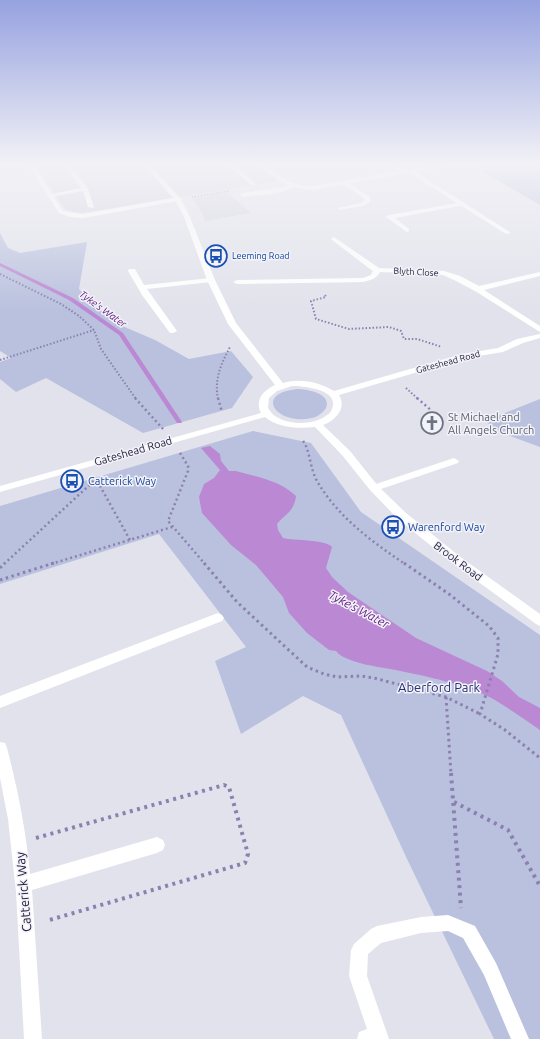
<svg xmlns="http://www.w3.org/2000/svg" width="540" height="1039" font-family="Ubuntu,sans-serif">
  <style>
    .built { fill: #d4d3e0 }
    .green { fill: #bac1de }
    .water { fill: #bb88d3 }
    .lines { fill: none; stroke-linecap: round; stroke-linejoin: round }
    .stream { fill: #bb88d3; fill-rule: evenodd }
    .path-far4 { stroke: #8b81b1; stroke-width: 1.5; stroke-dasharray: 1 2; stroke-linecap: butt }
    .path-far3 { stroke: #8b81b1; stroke-width: 2; stroke-dasharray: 1.5 2; stroke-linecap: butt }
    .path-far2 { stroke: #8b81b1; stroke-width: 2.5; stroke-dasharray: 2 3; stroke-linecap: butt }
    .path-far1 { stroke: #8b81b1; stroke-width: 3; stroke-dasharray: 2.5 3.5; stroke-linecap: butt }
    .path { stroke: #8b81b1; stroke-width: 4; stroke-dasharray: 3 4.5; stroke-linecap: butt }
    .service { fill: #fff; fill-rule: evenodd }
    .minor { fill: #fff; fill-rule: evenodd }
    .tertiary { fill: #fff; fill-rule: evenodd }
    .labels { text-anchor: middle; dominant-baseline: central; stroke-width: 3; stroke-linejoin: round; paint-order: stroke }
    .far-transit-label { font-size: 9px; fill: #164399; stroke: #f2f2f9; text-anchor: start }
    .far-street-label { font-size: 9px; fill: #29213e; stroke: #f2f2f9 }
    .far-water-label { font-size: 10px; font-style: italic; fill: #5e197c; stroke: #f2f2f9 }
    .worship-label { font-size: 11px; fill: #5b616d; stroke: #f2f2f9; text-anchor: start }
    .street-label { font-size: 11px; fill: #29213e; stroke: #f2f2f9 }
    .transit-label { font-size: 11px; fill: #164399; stroke: #f2f2f9; text-anchor: start }
    .water-label { font-size: 12px; font-style: italic; fill: #5e197c; stroke: #f2f2f9 }
    .near-park-label { font-size: 13px; fill: #2a3076; stroke: #f2f2f9 }
    .near-street-label { font-size: 13px; fill: #29213e; stroke: #f2f2f9 }
  </style>
  <rect width="100%" height="100%" fill="#e2e2ec"/>
  <path class="built" d="M35,164h222l21,17 -190,31 -11,1 -12,-4z
    M227,192l24,21 -46,8 -2,-6 -11,-17z"/>
  <path class="green" d="M470,164h70v41z
    M0,233l8,15 12,5 67,-11 -8,47 34,33 42,18 34,19 42,-8 22,26 -21,31 -89,25 -97,-55 -30,14 -16,-13v-17l11,-4 -11,-7z
    M297,389c9,0 35,4 29,19 -3,5 -9,9 -14,10 -34,8 -60,-24 -15,-29z
    M540,399v48l-38,-14 -17,-12z
    M253,431l58,12 50,69 179,123v404h-46l-87,-180 -66,-144 -38,-19 -62,38 -26,-73 31,-14 -87,-113 -159,50v-78z"/>
  <path class="water" d="M210,446l10,8 1,7 8,10h7c21,6 43,9 60,25 -2,16 -10,17 -19,28l1,6 5,8c12,3 42,1 49,9l-6,21 6,9 16,15 68,46 71,33 15,10 17,16 21,11v22c-15,-10 -30,-21 -45,-30 -25,-15 -71,-24 -99,-30 -16,-3 -51,-7 -60,-19l-7,-1 -22,-17 -18,-20 -6,-16 -27,-32 -25,-20 -29,-32 -3,-16 5,-13 10,-6 6,-8 -19,-22z"/>
  <g class="lines">
    <path class="stream" d="M0,263l73,35 50,35 59,89 -1,1h-4l-58,-88 -50,-35 -69,-34z"/>
    <path class="path-far4" d="M192,197l37,-6"/>
    <path class="path-far3" d="M0,274l61,30 18,12 15,14 7,19 35,50
      M325,295l1,2 -15,4 5,18 33,10 40,-2 12,4 3,8h13l25,8
      M0,360l94,-30
      M406,388l12,11
      M218,399c-4,-20 3,-35 12,-52"/>
    <path class="path-far2" d="M135,398l28,31
      M218,398l4,14
      M417,398l15,13
      M303,441c7,9 7,28 14,40 21,36 54,60 88,83
      M180,453l8,13v5l-20,50 37,43
      M95,477l35,63
      M4,564l92,-85
      M51,564l121,-37"/>
    <path class="path-far1" d="M204,563l33,39 70,65 17,7 13,3 24,-1 13,2 72,19 34,17
      M404,563l45,31 40,32 9,12v16l-18,60 25,16 35,28
      M0,568l5,-5
      M0,580l54,-17
      M446,697l5,77"/>
    <path class="path" d="M451,773l10,135
      M454,802l54,28 32,56
      M36,838l188,-53 5,2 19,67 -3,9 -199,58"/>
    <path class="service" d="M63,164h6l19,25 6,18 -1,1 -5,-1 -5,-16 -33,6 -3,-2 34,-7z
      M227,164h7l21,19v2h-4z
      M343,182h4l23,15v5l-7,4 -25,4v-2l23,-5 4,-3v-1l-22,-15z
      M291,184l3,2c-10,9 -37,9 -51,11l-3,-2 3,-2 40,-6z
      M463,202l3,2 -1,1 -70,13 14,11v2l-2,1 -21,-15 3,-2z
      M374,268h6l1,2c-4,9 -10,10 -18,12l-126,2 -4,-2 4,-2 126,-2 8,-3z
      M454,458l5,3 -1,2 -80,27 -4,1 -5,-3 1,-2z
      M218,613l4,2 2,3 -2,3 -222,87v-12z
      M448,915l27,11 21,37 33,76h-18l-27,-64 -21,-37 -15,-7 -27,2 -40,10 -13,11 -1,22 22,63h-32l2,-7 8,-3 -18,-53 2,-26 3,-6 17,-15 6,-3 44,-9z"/>
    <path class="minor" d="M27,164h6l30,47 20,3 95,-17 3,2 -3,2 -95,17 -13,-1 -11,-4z
      M258,164h7l22,17 17,5h9l86,-15 -11,-7h7l10,6 35,-6h14l-38,8 95,61 -5,1 -97,-61 -96,17c-22,-1 -39,-10 -55,-26z
      M334,237l45,31 65,3 16,5 19,10 61,-14v4l-56,14 56,36v6l-65,-41 -21,-11 -11,-5 -18,-2 -51,-1 -42,-32 -1,-1z
      M129,269h6l9,16 67,-7 4,2 -4,2 -64,7 30,42 -4,2h-3l-28,-38 -14,-24z
      M0,742l5,1 2,5c11,42 19,83 23,126l127,-37 6,3 2,5 -2,5 -6,3 -125,37 10,149h-18l-8,-147 -8,-73 -8,-41z"/>
    <path class="tertiary" d="M143,164h6l32,35 9,18 25,63 21,43 47,60c17,-5 36,-1 51,8l128,-37 36,-6 19,-9 23,-5v4l-17,5 -20,9 -37,6 -127,37c8,13 -3,25 -16,30l27,26 28,35 28,27 53,43 81,58v12l-4,-2 -85,-62 -53,-43 -28,-29 -28,-35 -27,-28c-16,2 -37,1 -50,-10l-265,75v-6l261,-73c-7,-13 3,-23 14,-28l-47,-61 -21,-44 -23,-63 -9,-17zM292,386c11,0 43,3 41,19 -1,4 -2,8 -6,10 -14,12 -50,11 -59,-7l1,-10 8,-7z"/>
  </g>
  <linearGradient id="sky" x2="0" y2="1"><stop stop-color="#96a2e0"/><stop offset="0.53" stop-color="#f2f2f6"/><stop offset="1" stop-color="#f2f2f6" stop-opacity="0"/></linearGradient>
  <rect width="540" height="310" fill="url(#sky)"/>
  <defs>
    <g id="bus-ring" transform="scale(1.15)"><circle r="9.5" fill="#f2f2f9" stroke="#1a4fb4" stroke-width="1.5"/><path d="M-5-6H5V4H4V6H2V4H-2V6H-4V4H-5ZM-3.5-4V0h7V-4ZM-3.5 1.2v1.5H-2V1.2ZM2 1.2v1.5H3.5V1.2Z" fill="#1a4fb4"/></g>
    <g id="church-ring" transform="scale(1.15)"><circle r="9.5" fill="#f2f2f9" stroke="#6b7280" stroke-width="1.5"/><path d="M-1.2-6h2.4v3.5h3.3v2.4h-3.3V6h-2.4V-.1h-3.3v-2.4h3.3Z" fill="#6b7280"/></g>
  </defs>
  <g fill-rule="evenodd">
    <use href="#bus-ring" x="216" y="256"/>
    <use href="#church-ring" x="432" y="423"/>
    <use href="#bus-ring" x="72" y="481"/>
    <use href="#bus-ring" x="393" y="527"/>
  </g>
  <g class="labels">
    <g class="far-transit-label">
      <text x="232" y="256">Leeming Road</text>
    </g>
    <g class="far-street-label">
      <text transform="translate(416 272) rotate(3)">Blyth Close</text>
      <text transform="translate(448 362) rotate(-15)">Gateshead Road</text>
    </g>
    <g class="far-water-label">
      <text transform="translate(103 309) rotate(36)">Tyke's Water</text>
    </g>
    <g class="worship-label">
      <text x="448" y="417">St Michael and<tspan x="448" dy="13">All Angels Church</tspan></text>
    </g>
    <g class="street-label">
      <text transform="translate(133 451) rotate(-16)">Gateshead Road</text>
      <text transform="translate(458 561) rotate(37)">Brook Road</text>
    </g>
    <g class="transit-label">
      <text x="88" y="481">Catterick Way</text>
      <text x="408" y="527">Warenford Way</text>
    </g>
    <g class="water-label">
      <text transform="translate(359 609) rotate(28)">Tyke's Water</text>
    </g>
    <g class="near-park-label">
      <text x="439" y="687">Aberford Park</text>
    </g>
    <g class="near-street-label">
      <text transform="translate(23 892) rotate(-95)">Catterick Way</text>
    </g>
  </g>
</svg>
